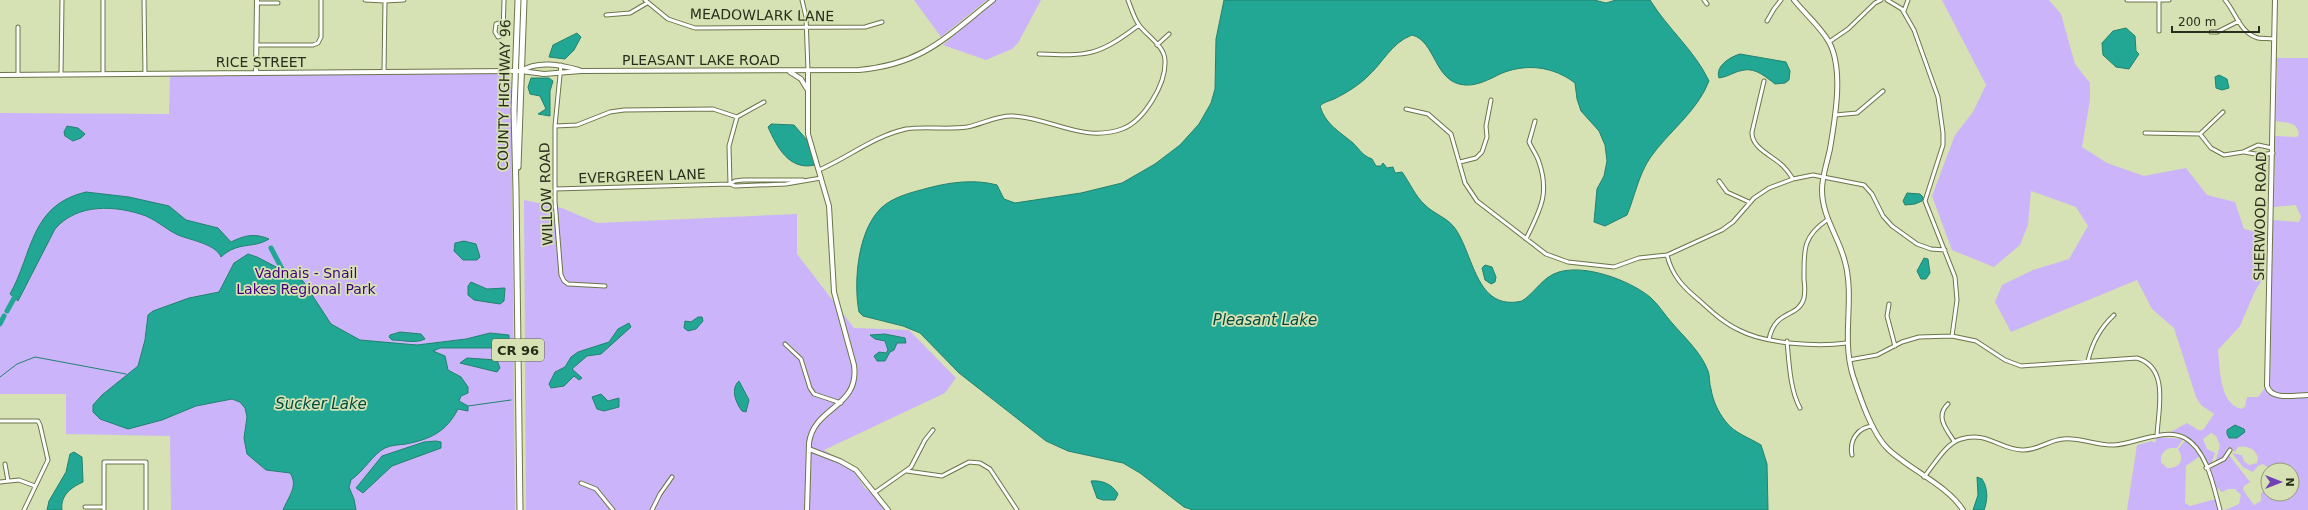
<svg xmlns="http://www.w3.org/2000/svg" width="2308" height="510" font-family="'DejaVu Sans',sans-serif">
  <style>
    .green { fill: #cbb4fa }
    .water { fill: #21a793; stroke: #23826f }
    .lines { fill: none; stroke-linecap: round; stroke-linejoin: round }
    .stream { stroke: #23826f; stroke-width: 1 }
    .river { stroke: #21a793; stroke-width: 5 }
    .minor-casing { stroke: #6b754a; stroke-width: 5 }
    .tertiary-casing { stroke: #6b754a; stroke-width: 6 }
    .primary-casing { stroke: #6b754a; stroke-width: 7 }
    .minor { stroke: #fff; stroke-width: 3 }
    .tertiary { stroke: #fff; stroke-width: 4 }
    .primary { stroke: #fff; stroke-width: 5 }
    .labels { text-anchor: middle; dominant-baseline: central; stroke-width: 3.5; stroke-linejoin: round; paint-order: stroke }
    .shield { fill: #d6e2b3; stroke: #5d6349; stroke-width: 1 }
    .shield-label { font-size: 13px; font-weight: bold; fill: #292d1b }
    .street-label { font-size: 14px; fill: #292d1b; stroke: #d6e2b3 }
    .park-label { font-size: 14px; fill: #42007a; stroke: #d6e2b3 }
    .water-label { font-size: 15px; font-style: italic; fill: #004c41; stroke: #d6e2b3 }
  </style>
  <rect width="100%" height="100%" fill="#d6e2b3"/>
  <path class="green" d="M914,0h73l-46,37z
    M996,0h45l-23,43 -6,6 -26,11 -43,-15z
    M1942,0h107l12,14 14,50 15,19v17l-8,47 25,16 37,13 42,-8 21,27 28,7 9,27 21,5 -3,46 -7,11 -15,35 -22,24c2,18 1,53 23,59l4,-2 2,-10h11l7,-9c5,15 30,10 43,9v113h-83l14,-6 2,-9 -6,-6h-7l-6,3c-9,-6 -10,-13 -13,-22l20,-15 21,27 -6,4 -1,4 11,15 7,-4v-8l7,-4v5h24v-24h-20l-9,-6 -5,2 -5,6 -10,-5 -11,-14 10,2 2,6 5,4 8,-2 1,-5c-2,-9 -11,-13 -20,-11l-3,5 -7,-5 -5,11 -8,5 5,-18 -4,-9 -5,-3 -8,6 4,10 8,4 -4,12 -3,1c-12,-24 -15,-28 -41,-32l20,-11 11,7h5l11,-16 -13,-9 -5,-8 -22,-69 -22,-19 -15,-29 -126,52 -16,-30 7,-17 31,-15 36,-11 19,-33 -12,-19 -45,-16 -3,34 -8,20 -26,22 -42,-17 -20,-54 23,-61 18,-23 13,-27z
    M2277,58h31v335h-32l-6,-6 3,-167 26,2 2,-5 -5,-12 -22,2 1,-71 22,1 2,-3c-2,-13 -13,-11 -23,-13z
    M440,74h65l6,6 4,430h-344l-1,-74 -104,-2v-40h-66v-281l169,1 1,-38z
    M524,200l38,8 35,15 200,-9v40l57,74 55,2 47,48 -11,15 -121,57 27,16 13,21 26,23h-364z
    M2157,437l26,2 -6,9c-10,-1 -17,4 -16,14l6,6c13,0 18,-8 11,-19l8,-9 14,16 -14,10 -1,37 5,3 26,-7 3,11h-92l10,-65 15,-4 3,2z"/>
  <path class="water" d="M1224,0h370l12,3 10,-3h34c18,29 45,51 59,81 -12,31 -41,51 -59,77 -12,18 -15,38 -23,57l-22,11 -11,-4 3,-33 7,-13 3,-15 -2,-16 -6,-14 -18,-20 -4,-12 -2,-16c-22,-17 -50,-20 -75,-9 -10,5 -23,12 -35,11 -31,-2 -29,-44 -53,-50 -21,8 -29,28 -45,42 -8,8 -21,16 -31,21 -5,3 -11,3 -16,8 5,18 20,26 33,37 7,7 10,13 19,16l4,7h5l2,-3 4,5 6,-1 2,6 7,-1c8,11 13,24 23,33 9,9 21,12 29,22 20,26 21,85 68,74 14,-9 20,-24 37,-29 26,-8 70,8 91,25 9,8 14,17 22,26 12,14 29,29 36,48 2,5 1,12 3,18 2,12 7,23 15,33 8,11 24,16 35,23l6,19 1,46h-575l-9,-3 -44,-34 -17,-10 -55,-12 -22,-10 -87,-68 -39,-40 -17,-7 -40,-10 -4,-4c-6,-31 -1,-88 27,-108 13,-9 28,-12 42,-16 23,-6 47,-9 69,-3l7,14 11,4 66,-10 41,-10 33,-19 25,-19 19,-21 12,-21 4,-14 1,-50z
    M2126,28l9,8 1,15 3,3 -10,15 -13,-2 -13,-12 -1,-12 11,-12z
    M577,33l4,4 -7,13 -9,9 -16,-2 4,-12z
    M1740,54l46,8 4,9 -1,9 -4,3 -10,1c-9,-7 -19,-16 -31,-14 -9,1 -16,7 -25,8 -4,-12 11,-21 21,-24z
    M2219,75l8,4 2,9 -7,2 -6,-2 -1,-11z
    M531,78h18l4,3 -3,10v25l-12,-2 8,-5 -6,-13 -10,-2 -2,-7z
    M771,124l23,1 13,15 8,25c-26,6 -38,-18 -47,-38z
    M67,126l11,2 7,6 -4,4 -8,3 -8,-5 -1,-4z
    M86,192l43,5 40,9 17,14 32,8 13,14c14,-7 24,-9 38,-3 -16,10 -31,2 -48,18 -5,-13 -31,-17 -43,-22 -11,-5 -20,-14 -32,-19 -30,-11 -69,-13 -91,13l-37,72 -8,-7c23,-41 20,-89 76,-102z
    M1907,193l13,1 3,3 -1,4 -7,3 -10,1 -2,-4z
    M464,241l12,3 4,13 -3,3h-14l-9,-9 1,-8z
    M248,254l9,3 46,24 28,43 29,16 57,5 49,-6 24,-6 19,2v13h-69l-7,3 12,5 3,14 13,7 7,10v6l-7,3 -2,5 9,5v5l-10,-2c-12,23 -27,30 -52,35 -7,1 -15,1 -21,4 -12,6 -21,23 -34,32l-2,7 5,12 2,11h-73c5,-13 16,-24 7,-37l-24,-3 -19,-16 -3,-16 3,-21 -2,-9 -5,-6 -8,-3 -36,7 -34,14 -34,9 -28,-10 -7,-7v-7l9,-10 36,-29 7,-26 3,-25 5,-4 36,-13 30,-6 15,-29z
    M1924,258l4,1 2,14 -4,6h-5l-4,-8z
    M1485,265l7,2 4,10 -1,5 -4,2 -6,-4 -3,-12z
    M471,282l16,7 18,-1 -1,13 -4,3 -26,-4 -6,-5v-9z
    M698,317h4l1,4 -7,8 -8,2 -4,-3 1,-7 6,1z
    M629,323l2,4 -30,27 -14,2 -15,13 10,9 -3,2 -5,-4 -10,10 -13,2 -2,-4 6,-12 10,-5 6,-10 7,-5 31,-10 9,-13z
    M400,332l21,2 4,5c-10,5 -22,1 -33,1l-3,-3 1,-2z
    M885,334l20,4 1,5h-9l-3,7 -4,2 -5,9h-8l-3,-5 5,-4 7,1 2,-3 -3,-9 -10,-2 -5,-4z
    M467,358l30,2 3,8 -3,4 -37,-9z
    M739,381l10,19 -3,12 -4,-1c-6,-8 -12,-22 -3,-30z
    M601,394l7,7 11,-3v9l-15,4 -7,-2 -5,-12z
    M2235,425l9,4 1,3 -8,6h-8l-2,-4v-4z
    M436,441l5,1v6l-49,18 -29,27 -7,-5 26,-32 42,-14z
    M74,452l8,5 1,25c-11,5 -23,13 -21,28h-15l2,-9 17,-29 4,-18z
    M1977,477l5,2c6,9 6,21 2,31h-11l5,-15z
    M1091,481c11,-1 21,3 27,13l-3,6h-12l-6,-2z"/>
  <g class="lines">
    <path class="stream" d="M0,377l17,-13 18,-7 91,17
      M468,406l43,-6"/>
    <path class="river" d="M271,248l11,21
      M7,311l10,-18
      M0,324l4,-8"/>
    <g class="minor-casing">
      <path id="minor" d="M144,0l1,74
        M365,0l20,1
        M645,0l23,19 27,9 170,-1 17,-5
        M802,0l4,17 2,54
        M1704,0l3,4
        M1887,0l15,9 12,21 24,67 5,36v12l-18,56 30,76 2,23 -5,36
        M2127,0h42
        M2159,0v31
        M2225,0c11,13 15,33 33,38 6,1 11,0 16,1
        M257,3h21
        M1904,11l4,-11
        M606,15l24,-2 17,-10
        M1767,21l7,-12 7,-9
        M503,22l-7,2 -1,8 3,5 5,-2 1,-35
        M2211,32h6l22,-11
        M1829,42l19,-13 27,-26 6,-3
        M257,45h56l5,-2 3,-6v-37
        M1157,45l12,-11
        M1039,54c50,2 59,2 100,-29
        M561,65l-6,61v75l6,74 3,6 4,3 37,2
        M384,72l1,-71 19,-1
        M103,74v-74
        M18,75v-48
        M61,75l1,-75
        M1764,81l-12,51c-1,16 21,24 31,34 4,4 7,8 10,13
        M1406,109l22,5 23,20 14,49 12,18 69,53 22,8 46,5 25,-9 28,-3 55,-25 11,-8 21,-24 15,-10 24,-9 20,-4 51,10 8,9 11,22 9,10 25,18 14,5 14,1
        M1835,115l22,-2 26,-22
        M737,117l27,-15
        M555,126l22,-1 33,-13 14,-2 89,-1 24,8
        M2145,133l55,1 11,14 13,7 19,-3 15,-7 14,3
        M2200,134l23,-22
        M2244,152l17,3 12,-2
        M1460,162l16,-4 6,-6 5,-15 -1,-11 5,-26
        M819,170c30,-13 55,-34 87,-41 20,-3 41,1 61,-2 16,-3 30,-12 46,-11 39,2 70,27 109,13 22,-8 44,-45 43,-68 0,-15 -18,-25 -26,-36 -5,-7 -8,-17 -11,-25
        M1719,181l8,11 22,10
        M730,184l5,-3 8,-1h60
        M730,184l-1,-38 8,-29
        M555,189l175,-5 5,2 51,-2 35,-6
        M1526,239c14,-29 24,-45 13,-77 -2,-7 -7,-13 -10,-20l6,-21
        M1667,255c5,21 17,33 33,46 12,11 24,22 39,29 26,14 79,17 108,13
        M1889,304l-2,12 8,30
        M1769,339c7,-31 29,-20 35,-41 1,-6 1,-12 0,-18 0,-29 -2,-43 23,-60
        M1787,341c2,21 3,49 13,67
        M785,344l16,15 9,29 4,6 27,9
        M1849,360l28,-5 25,-13 17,-5 33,-1 24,5 29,19 16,6 116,-8c33,10 21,52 20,78
        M2088,361c4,-18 12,-33 26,-46
        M1948,404c-13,12 -2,25 6,37
        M0,421h38l2,4 8,35 -24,50
        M1852,455c-3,-15 6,-28 21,-29
        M5,464l3,17
        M2206,468l18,-9 6,-9
        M907,471l35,5 27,-14 11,1 10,6 27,41
        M1924,477c10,-12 22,-34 37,-38 26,-8 38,10 61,11 15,1 27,-10 41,-11 17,-2 34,7 51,6 21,-1 50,-18 71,-7 22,12 29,50 35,72
        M0,482l19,-2 16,6
        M581,483l15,6 17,21
        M874,493l37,-26 14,-27 8,-10
        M85,507h19
        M104,510v-48h42v48
        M652,510l8,-16 12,-17"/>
    </g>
    <g class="tertiary-casing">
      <path id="tertiary" d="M1794,0c11,14 26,26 35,42 15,27 6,77 1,107 -3,14 -8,27 -8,41 0,27 17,47 23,72 10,37 -4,76 8,114 7,21 19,58 35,73 22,21 59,36 75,61
        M2275,0l-8,386c4,15 29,9 41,9
        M521,71c17,-11 40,-6 58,-1
        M790,72l11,7 6,10
        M256,73l1,-73
        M0,75l521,-4 23,3 37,-3 278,-1c64,-6 86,-32 134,-70
        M809,449l31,12 16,9 32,40
        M807,510l2,-67c5,-37 51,-35 45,-78l-20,-73 -5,-86 -21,-72v-63"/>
    </g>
    <g class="primary-casing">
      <path id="primary" d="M518,0l-4,110 2,80 4,320
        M518,167l6,-167"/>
    </g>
    <use href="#minor" class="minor"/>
    <use href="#tertiary" class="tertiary"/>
    <use href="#primary" class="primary"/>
  </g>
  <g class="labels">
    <rect class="shield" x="492" y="339" width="52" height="22" rx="3"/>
    <g class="shield-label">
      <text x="518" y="350">CR 96</text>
    </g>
    <g class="street-label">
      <text transform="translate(762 15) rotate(1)">MEADOWLARK LANE</text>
      <text x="701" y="60">PLEASANT LAKE ROAD</text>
      <text x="261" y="62">RICE STREET</text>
      <text transform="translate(504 95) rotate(-89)">COUNTY HIGHWAY 96</text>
      <text transform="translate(642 176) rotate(-2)">EVERGREEN LANE</text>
      <text transform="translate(546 194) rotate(-92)">WILLOW ROAD</text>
      <text transform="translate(2260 216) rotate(-89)">SHERWOOD ROAD</text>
    </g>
    <g class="park-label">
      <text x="306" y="273">Vadnais - Snail<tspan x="306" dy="16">Lakes Regional Park</tspan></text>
    </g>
    <g class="water-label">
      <text x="1265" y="320">Pleasant Lake</text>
      <text x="321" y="404">Sucker Lake</text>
    </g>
  </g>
  <g transform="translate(2280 482) rotate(90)"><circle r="19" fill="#d6e2b3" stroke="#919a76"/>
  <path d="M0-3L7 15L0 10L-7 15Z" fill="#723fb6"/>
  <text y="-6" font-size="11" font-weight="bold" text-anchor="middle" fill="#292d1b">N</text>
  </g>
  <path d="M2172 26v6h87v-6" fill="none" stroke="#292d1b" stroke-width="2"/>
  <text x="2178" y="26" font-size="12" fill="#292d1b" stroke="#d6e2b3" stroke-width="3" paint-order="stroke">200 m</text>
</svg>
